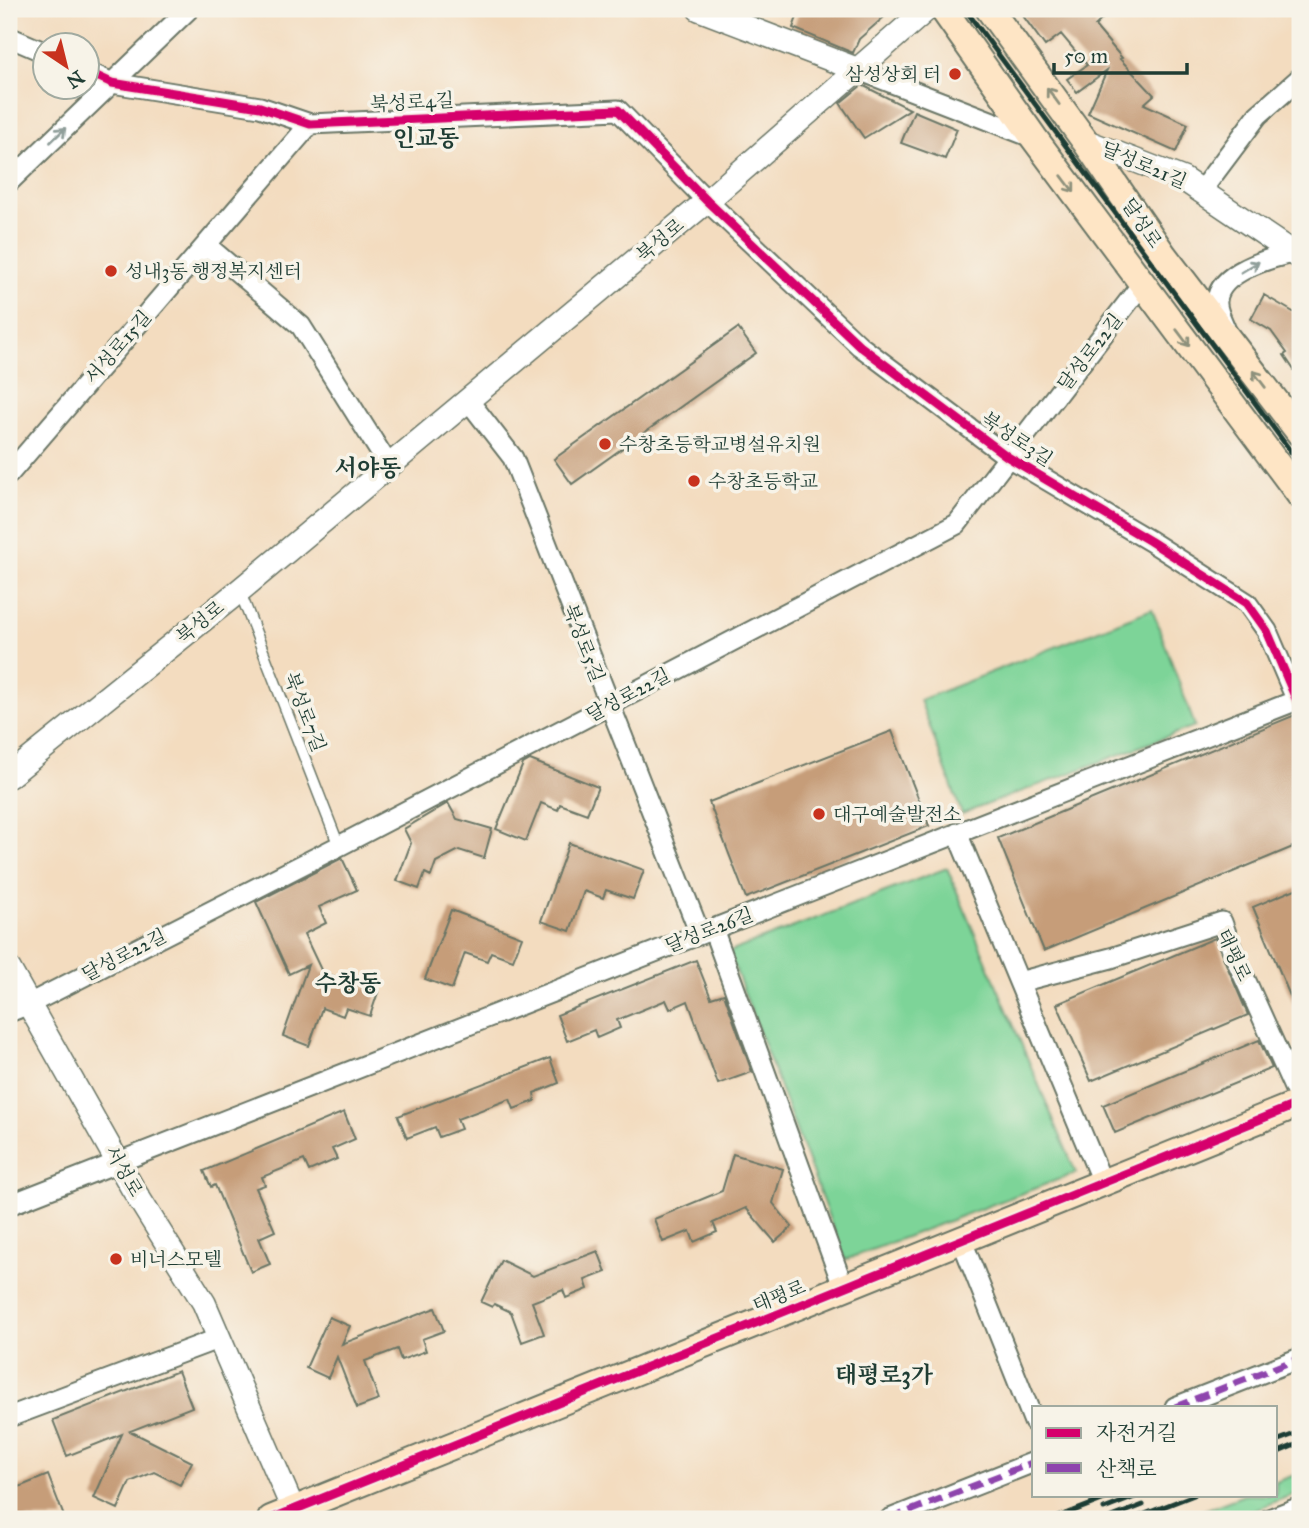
<svg xmlns="http://www.w3.org/2000/svg" width="1309" height="1528" font-family="'IM FELL Great Primer','Noto Serif KR',serif">
  <style>
    .green { fill: #7dd498; stroke: #4e8866; stroke-width: 2 }
    .building { fill: #c69d79 }
    .lines { fill: none; stroke-linecap: round; stroke-linejoin: round }
    .service-casing { stroke: #697565; stroke-width: 13 }
    .minor-casing { stroke: #697565; stroke-width: 23 }
    .tertiary-casing { stroke: #697565; stroke-width: 26 }
    .secondary-casing { stroke: #697565; stroke-width: 30 }
    .service { stroke: #fff; stroke-width: 10 }
    .minor { stroke: #fff; stroke-width: 19 }
    .tertiary { stroke: #fff; stroke-width: 23 }
    .secondary { stroke: #fee5c5; stroke-width: 26 }
    .rail { stroke: #1f3d34; stroke-width: 5 }
    .quiet { stroke: #8e44ad; stroke-width: 7; stroke-dasharray: 14 7; stroke-linecap: butt }
    .cycleway-casing { stroke: #f7f3e8; stroke-width: 13 }
    .cycleway { stroke: #d6006c; stroke-width: 9 }
    .oneway { stroke: #8e917c }
    .oneway2 { stroke: #8f9e9a }
    .poi-dot { fill: #c8321e; stroke: #f7f3e8; stroke-width: 2.5 }
    .labels { text-anchor: middle; dominant-baseline: central; stroke-width: 7; stroke-linejoin: round; paint-order: stroke }
    .poi-label { font-size: 19px; fill: #1f3d34; stroke: #f7f3e8; text-anchor: start }
    .street-label { font-size: 19px; fill: #1f3d34; stroke: #f7f3e8 }
    .quarter-label { font-size: 23px; font-weight: bold; fill: #1f3d34; stroke: #f7f3e8 }
  </style>
  <rect width="100%" height="100%" fill="#f7f3e8"/>
  <filter id="ink" filterUnits="userSpaceOnUse"><feTurbulence type="fractalNoise" baseFrequency=".0143" numOctaves="2"/><feDisplacementMap in="SourceGraphic" scale="14" xChannelSelector="R" yChannelSelector="G"/><feConvolveMatrix kernelMatrix="1 2 1 2 8 2 1 2 1" color-interpolation-filters="sRGB"/></filter>
  <filter id="wash" filterUnits="userSpaceOnUse"><feTurbulence type="fractalNoise" baseFrequency=".00686" numOctaves="4" result="noise"/><feDisplacementMap in="SourceGraphic" scale="28" xChannelSelector="R" yChannelSelector="G"/><feGaussianBlur stdDeviation="1.57" result="paint"/><feColorMatrix in="noise" values="0 0 0 0 0 0 0 0 0 0 0 0 0 0 0 0 0 1.4 0 .05"/><feComposite in="paint" operator="in"/></filter>
  <g filter="url(#wash)">
    <rect width="100%" height="100%" fill="#f3dcbf"/>
    <path class="green" d="M1152,609l43,117 -233,88 -42,-114z
      M947,868l129,305 -231,87 -116,-308z
      M1300,1473v19l-70,27h-49l63,-24h32v-13z"/>
    <g id="blocks">
      <path class="building" d="M800,9h93l-34,30 -6,14 -60,-25z
        M1018,9h20l8,3 5,-3h61l-17,17 27,32 -2,1 34,36 -10,9 44,20 -12,28 -88,-39 19,-43 -30,22 -10,-13 20,-14 -26,-31 -16,12z
        M862,85l48,24 -46,29 -24,-35z
        M914,111l43,18 -12,30 -44,-16z
        M1264,295l36,21v63l-16,-24 3,-2 -16,-22 -20,-12z
        M738,328l18,25 -184,131 -18,-25z
        M1300,713v131l-256,107 -46,-113z
        M892,731l37,95 -183,72 -37,-96z
        M530,760l68,27 -11,27 -27,-10 -2,6 -17,-7 -15,38 -30,-12 27,-65z
        M448,803l9,16 35,10 -8,29 -25,-8 -23,12 -5,14 -6,-3 -6,16 -22,-8 14,-38 -7,-14z
        M569,843l75,27 -11,29 -27,-9 -3,8 -19,-7 -14,40 -29,-10z
        M342,858l15,32 -38,17 7,16 -22,11 18,38 56,20 -8,24 -24,-8 -3,8 -21,-8 -13,38 -26,-10 25,-71 -19,9 -33,-72z
        M1300,887v133l-47,-113z
        M451,910l71,27 -9,23 -22,-8 -4,9 -22,-8 -13,36 -27,-10z
        M1215,938l33,77 -157,66 -34,-77z
        M696,960l15,38 13,-4 28,78 -34,12 -30,-83 -18,8 -4,-9 -49,20 3,8 -23,10 -3,-8 -27,11 -10,-26z
        M1259,1040l13,28 -157,65 -12,-28z
        M550,1058l9,25 -25,10 1,8 -21,8 -4,-10 -53,20 4,10 -22,8 -4,-10 -28,11 -9,-22z
        M344,1112l11,27 -23,10 5,10 -28,12 -5,-11 -42,17 3,8 -9,3 19,43 -16,7 11,26 -19,8 -36,-87 -4,2 -7,-16z
        M733,1154l50,15 -10,34 19,24 -17,15 -29,-34 -33,15 4,9 -23,10 -4,-11 -27,11 -9,-23 68,-28z
        M598,1251l8,21 -21,8 3,9 -22,9 -3,-8 -31,12 12,32 -22,8 -11,-30 -17,-8 -2,3 -11,-5 20,-42 32,16z
        M435,1308l9,23 -22,8 4,12 -25,9 -4,-11 -32,12 14,39 -22,8 -20,-51 -9,21 -22,-10 23,-51 21,9 -8,18z
        M178,1371l14,36 -62,24 62,31 -12,23 -26,-13 -24,10 -12,27 -24,-11 28,-64 -55,22 -14,-36z
        M48,1475l17,44h-56v-28z"/>
    </g>
  </g>
  <g filter="url(#ink)">
    <use href="#blocks" fill-opacity="0" stroke="#697565" stroke-width="2"/>
    <g class="lines">
      <g class="service-casing">
        <path id="service" d="M240,592l99,254"/>
      </g>
      <g class="minor-casing">
        <path id="minor" d="M9,37l37,16
          M856,69l178,69
          M88,72l24,11 148,24 50,17 308,-14 89,91 153,145 148,111 142,84 97,62 20,28 30,70
          M9,182l180,-173
          M1201,191l57,-76 42,-37
          M206,245l95,81 88,140
          M1225,328c-3,-7 -9,-19 -8,-27 2,-29 53,-43 75,-48
          M468,400l45,58 187,476
          M9,474l301,-350
          M957,833l146,351
          M713,929l131,360
          M1019,982l92,-24 111,-36 10,28 68,151
          M9,1012l20,-8 310,-158 618,-322 185,-240
          M9,1205l1291,-506
          M962,1241l72,181
          M1175,1407l125,-49
          M9,1417l211,-79
          M890,1519l144,-57
          M1269,1519l31,-12"/>
      </g>
      <g class="tertiary-casing">
        <path id="tertiary" d="M699,9l157,60
          M1085,141l98,38 117,79
          M9,776l230,-185 468,-390 220,-192
          M9,969l124,220 71,114 89,206"/>
      </g>
      <g class="secondary-casing">
        <path id="secondary" d="M943,9l91,129 266,357
          M989,9l96,132 79,115 136,177
          M271,1519l1029,-416"/>
      </g>
      <use href="#service" class="service"/>
      <use href="#minor" class="minor"/>
      <use href="#tertiary" class="tertiary"/>
      <use href="#secondary" class="secondary"/>
      <path class="rail" d="M965,9l335,455
        M1276,1441l24,-9
        M1276,1453l24,-10
        M1104,1509l36,-14
        M1053,1519l62,-24
        M1107,1519l36,-14
        M1132,1519l62,-24"/>
      <path class="quiet" d="M1175,1407l125,-49
        M890,1519l144,-57"/>
      <g class="cycleway-casing">
        <path id="cycleway" d="M88,72l24,11 148,24 50,17 308,-14 89,91 153,145 148,111 142,84 97,62 20,28 30,70 3,-2
          M271,1519l1029,-416"/>
      </g>
      <use href="#cycleway" class="cycleway"/>
    </g>
    <defs><path id="oneway-shaft" d="M-6 0H5M1.5-3L5.5 0L1.5 3" fill="none" stroke-width="1.6" stroke-linecap="round" stroke-linejoin="round" transform="scale(1.75)"/></defs>
    <g class="oneway">
      <use href="#oneway-shaft" transform="translate(1053 96) rotate(-126)"/>
      <use href="#oneway-shaft" transform="translate(1068 184) rotate(53)"/>
      <use href="#oneway-shaft" transform="translate(1183 338) rotate(53)"/>
      <use href="#oneway-shaft" transform="translate(1259 379) rotate(-127)"/>
    </g>
    <g class="oneway2">
      <use href="#oneway-shaft" transform="translate(58 135) rotate(-44)"/>
      <use href="#oneway-shaft" transform="translate(1250 267) rotate(-31)"/>
    </g>
  </g>
  <g class="poi-dot">
    <circle cx="955" cy="74" r="7"/>
    <circle cx="111" cy="271" r="7"/>
    <circle cx="605" cy="444" r="7"/>
    <circle cx="694" cy="481" r="7"/>
    <circle cx="819" cy="814" r="7"/>
    <circle cx="116" cy="1259" r="7"/>
  </g>
  <g class="labels">
    <g class="poi-label">
      <text x="941" y="74" text-anchor="end">삼성상회 터</text>
      <text x="125" y="271">성내3동 행정복지센터</text>
      <text x="619" y="444">수창초등학교병설유치원</text>
      <text x="708" y="481">수창초등학교</text>
      <text x="833" y="814">대구예술발전소</text>
      <text x="130" y="1259">비너스모텔</text>
    </g>
    <g class="street-label">
      <text transform="translate(412 102) rotate(-3)">북성로4길</text>
      <text transform="translate(1144 165) rotate(23)">달성로21길</text>
      <text transform="translate(1142 223) rotate(56)">달성로</text>
      <text transform="translate(660 240) rotate(-40)">북성로</text>
      <text transform="translate(118 347) rotate(-49)">서성로15길</text>
      <text transform="translate(1090 352) rotate(-52)">달성로22길</text>
      <text transform="translate(1017 439) rotate(34)">북성로3길</text>
      <text transform="translate(200 622) rotate(-39)">북성로</text>
      <text transform="translate(584 643) rotate(69)">북성로5길</text>
      <text transform="translate(628 695) rotate(-28)">달성로22길</text>
      <text transform="translate(305 712) rotate(69)">북성로7길</text>
      <text transform="translate(709 930) rotate(-21)">달성로26길</text>
      <text transform="translate(124 955) rotate(-27)">달성로22길</text>
      <text transform="translate(1234 955) rotate(65)">태평로</text>
      <text transform="translate(124 1171) rotate(60)">서성로</text>
      <text transform="translate(779 1296) rotate(-22)">태평로</text>
    </g>
    <g class="quarter-label">
      <text x="426" y="138">인교동</text>
      <text x="368" y="468">서야동</text>
      <text x="348" y="983">수창동</text>
      <text x="884" y="1375">태평로3가</text>
    </g>
  </g>
  <rect width="1309" height="1528" fill="none" stroke="#f7f3e8" stroke-width="35"/>
  <rect x="1032" y="1406" width="245" height="91" fill="#f7f3e8" stroke="#a1aaa0" stroke-width="2"/>
  <rect x="1046" y="1428" width="35" height="10" fill="#d6006c" stroke="#a1aaa0" stroke-width="2"/>
  <text x="1096" y="1440" font-size="21" fill="#1f3d34">자전거길</text>
  <rect x="1046" y="1463" width="35" height="10" fill="#8e44ad" stroke="#a1aaa0" stroke-width="2"/>
  <text x="1096" y="1476" font-size="21" fill="#1f3d34">산책로</text>
  <g transform="translate(66 66) rotate(145)"><circle r="33" fill="#f7f3e8" stroke="#a1aaa0" stroke-width="2"/>
  <path d="M0-5L12 26L0 18L-12 26Z" fill="#c8321e"/>
  <text y="-10" font-size="19" font-weight="bold" text-anchor="middle" fill="#1f3d34">N</text>
  </g>
  <path d="M1054 63v10h133v-10" fill="none" stroke="#1f3d34" stroke-width="3.5"/>
  <text x="1064" y="63" font-size="21" fill="#1f3d34" stroke="#f7f3e8" stroke-width="5" paint-order="stroke">50 m</text>
</svg>
